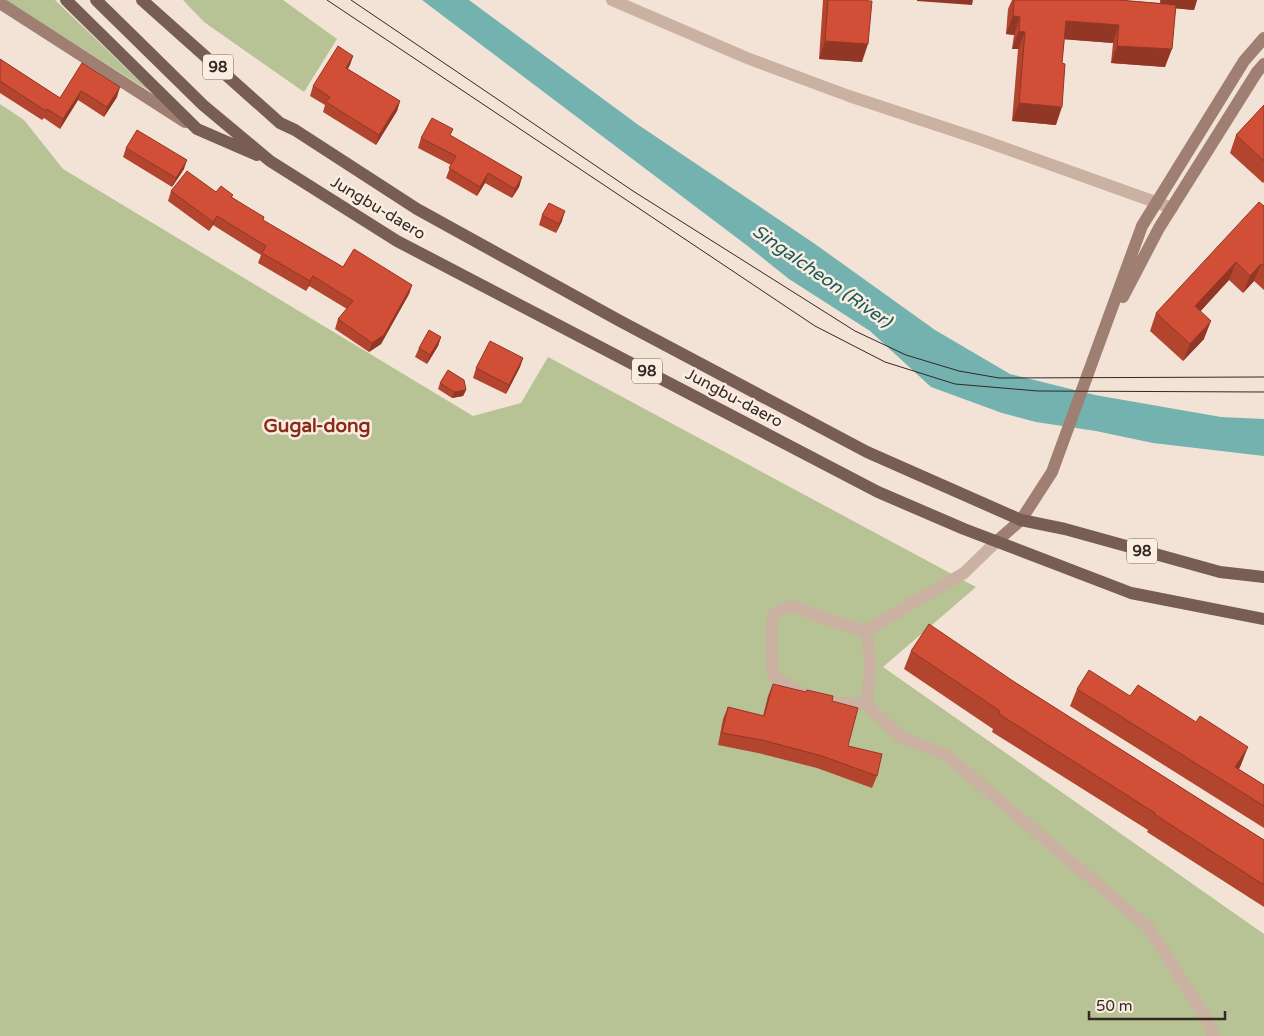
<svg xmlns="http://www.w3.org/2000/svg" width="1264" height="1036" font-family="'Varela Round',sans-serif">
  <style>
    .green { fill: #b7c295 }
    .water { fill: #73b2af }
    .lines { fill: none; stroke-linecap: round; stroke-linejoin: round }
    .street { stroke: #cbb1a1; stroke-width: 12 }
    .secondary { stroke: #9f7f72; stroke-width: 12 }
    .primary { stroke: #785d54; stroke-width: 12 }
    .tram { stroke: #352824; stroke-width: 1 }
    .wall { fill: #b3442e }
    .shaded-wall { fill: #923726 }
    .building { fill: #d04f36; stroke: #923726 }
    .labels { text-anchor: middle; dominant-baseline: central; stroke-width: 5; stroke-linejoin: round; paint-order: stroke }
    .shield { fill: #faede2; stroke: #70635d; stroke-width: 1 }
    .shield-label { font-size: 15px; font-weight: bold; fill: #352824 }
    .street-label { font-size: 16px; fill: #352824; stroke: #faede2 }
    .water-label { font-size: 18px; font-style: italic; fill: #175958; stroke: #faede2 }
    .quarter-label { font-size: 19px; font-weight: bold; fill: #8a2a18; stroke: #faede2 }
  </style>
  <rect width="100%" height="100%" fill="#f3e3d6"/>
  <path class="green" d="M5,0h50l96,92z
    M183,0h100l54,39 -33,53 -100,-70z
    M0,104l24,16 39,49 410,247 48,-13 27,-46 428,230 -93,80 381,267v102h-1264z"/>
  <path class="water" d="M422,0h47l168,124 178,120 120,86 75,44 85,21 126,22 43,2v37l-111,-13 -57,-12 -60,-9 -34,-9 -71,-26 -61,-56 -81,-52 -40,-32z"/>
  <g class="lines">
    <path class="street" d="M612,0l135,58 102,38 133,44 190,68
      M865,631c8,25 5,48 1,73l-27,-1 -35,-9 -31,-18 -2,-38 2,-24 19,-8 34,13 39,12 99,-58 33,-32
      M866,704l35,33 45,18 203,173 57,90 8,18"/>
    <path class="secondary" d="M0,3l185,119
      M1123,297l36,-69 98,-156 7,-8
      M997,541l24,-21 31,-48 90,-246 102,-165 20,-23"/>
    <path class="primary" d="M66,0l131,129 60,26
      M96,0l107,105 67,56 127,80 481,251 86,37 167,64 133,26
      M142,0l138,123 15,7 122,79 203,112 247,131 154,68 44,9 155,43 44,5"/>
    <path class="tram" d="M327,0l488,326 70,36 70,22 83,7 226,1
      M351,0l282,191 222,140 51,24 53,16 40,7 265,-1"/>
  </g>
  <path class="wall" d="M823,0h45l-6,62 -43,-3z
    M1012,0h107l41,3v-3h37l-3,10 -19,-2 -10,59 -54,-4 2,-20 -49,-4 -8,86 -44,-4 6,-72h-6l2,-14 -8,-1 2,-25z
    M353,56l-5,13 52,32 -3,10 -21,34 -53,-33 2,-7 -15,-9 3,-10z
    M0,59l60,39 22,-35 35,34 -13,20 -26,-17 -18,29 -16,-11 -2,2 -42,-27z
    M1264,105v77l-1,1 -33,-30 6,-18z
    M451,136l71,41 -3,10 -7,11 -27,-15 -8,13 -31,-18 5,-13 -33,-17 3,-10z
    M126,148l58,21 -12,18 -49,-30z
    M171,191l45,1 17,3 -1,2 31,23 80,47 69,18 -3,9 -28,50 -12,8 -34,-23 3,-10 9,-10 -38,-23 -3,5 -48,-28 3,-8 -48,-30 -4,6 -41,-30z
    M1264,206v84l-10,-9 -11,12 -14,-13 -29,31 4,28 -21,22 -33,-30 6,-18z
    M542,215l20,6 -6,12 -17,-8z
    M441,337l-3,9 -11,18 -12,-7 4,-9z
    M523,358l-3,9 -14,27 -33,-16 3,-10z
    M440,383l26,7 -3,6 -11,2 -14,-9z
    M911,651l105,32 248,157v67l-117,-75 1,-2 -156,-98 1,-3 -89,-60z
    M773,684l59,17 16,45 29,30 -5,12 -55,-20 -59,-15 -40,-8 5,-26 5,-12 35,9 5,-20z
    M1077,689l164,76 -2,4 25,16v43l-194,-122z"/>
  <path class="shaded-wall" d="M917,0h56l-1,5 -55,-4z
    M1162,0h35l-3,10 -35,-3z
    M1013,16l7,1 -6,18 -8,-1z
    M1066,21l53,4 -6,18 -53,-4z
    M1019,31l6,1 -7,17h-6z
    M825,41l43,3 -6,18 -43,-3z
    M1117,46l55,3 -7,18 -54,-4z
    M353,56l-3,9 -7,12 3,-9z
    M120,87l-3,10 -13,20 3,-10z
    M81,91l-3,9 -18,29 3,-10z
    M400,101l-3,10 -21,34 3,-10z
    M1019,103l43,4 -6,18 -44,-4z
    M187,160l-3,9 -12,18 4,-9z
    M488,173l-3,10 -8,13 3,-9z
    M522,177l-3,10 -7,11 3,-9z
    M565,211l-3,10 -6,12 3,-9z
    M217,216l-4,9 -4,6 4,-9z
    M1236,262l-7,18 -40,44 6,-18z
    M1261,264l-7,17 -11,12 7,-17z
    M313,276l-4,10 -3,5 4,-10z
    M412,285l-3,9 -28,50 -12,8 3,-9z
    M1211,321l-7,18 -21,22 7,-17z
    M441,337l-3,9 -11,18 3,-9z
    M523,358l-3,9 -14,27 3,-9z
    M466,390l-3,6 -11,2 2,-6z
    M1248,747l-7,18 -12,20 6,-18z"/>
  <path class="building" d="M828,0h40v1h4l-4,43 -43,-3z
    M1014,0h105l57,5 -4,44 -55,-3 2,-21 -53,-4 -4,42 3,1 -3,43 -43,-4 6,-71 -6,-1 1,-14 -7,-1z
    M338,46l15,10 -7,12 54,33 -21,34 -53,-33 4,-5 -17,-11z
    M0,59l60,39 22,-35 38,24 -13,20 -26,-16 -18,28 -16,-10 -1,2 -46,-30z
    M1264,105v56l-28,-26z
    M432,118l21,11 -3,6 72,42 -7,12 -27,-16 -8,14 -31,-19 7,-12 -35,-18z
    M137,130l50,30 -11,18 -50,-30z
    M187,171l29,21 5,-6 12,9 -2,2 33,20 -1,3 80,47 11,-18 58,36 -28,50 -12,8 -34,-24 15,-18 -40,-25 -3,5 -48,-28 4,-7 -49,-30 -4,6 -42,-31z
    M1259,202l5,4v60l-3,-2 -11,12 -14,-14 -41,44 16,15 -21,23 -34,-31z
    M549,203l16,8 -6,13 -17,-9z
    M429,330l12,7 -11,18 -11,-7z
    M490,341l33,17 -14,27 -33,-17z
    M448,370l16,10 2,10 -12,2 -14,-9z
    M929,624l87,59 248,157v45l-110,-71 1,-1 -156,-99 1,-3 -89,-60z
    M1089,670l41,26 8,-11 58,37 4,-6 48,31 -13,20 29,18v21l-187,-117z
    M773,684l33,8 1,-2 26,6 -1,5 26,7 -10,38 34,8 -5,22 -55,-20 -60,-16 -40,-7 6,-26 36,9z"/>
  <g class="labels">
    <g class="shield">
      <rect x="203" y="54.5" width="30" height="25" rx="4"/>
      <rect x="632" y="358.5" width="30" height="25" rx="4"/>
      <rect x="1127" y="538.5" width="30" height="25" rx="4"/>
    </g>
    <g class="shield-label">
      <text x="218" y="67">98</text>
      <text x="647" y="371">98</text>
      <text x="1142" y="551">98</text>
    </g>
    <g class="street-label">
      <text transform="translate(378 208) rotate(31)">Jungbu-daero</text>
      <text transform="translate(734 398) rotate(28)">Jungbu-daero</text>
    </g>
    <g class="water-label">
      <text transform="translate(822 276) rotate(35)">Singalcheon (River)</text>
    </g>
    <g class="quarter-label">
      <text x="317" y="426">Gugal-dong</text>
    </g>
  </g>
  <path d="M1089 1011v8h136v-8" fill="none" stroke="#352824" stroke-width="2.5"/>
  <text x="1096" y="1011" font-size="15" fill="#352824" stroke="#faede2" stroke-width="4" paint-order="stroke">50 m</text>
</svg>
